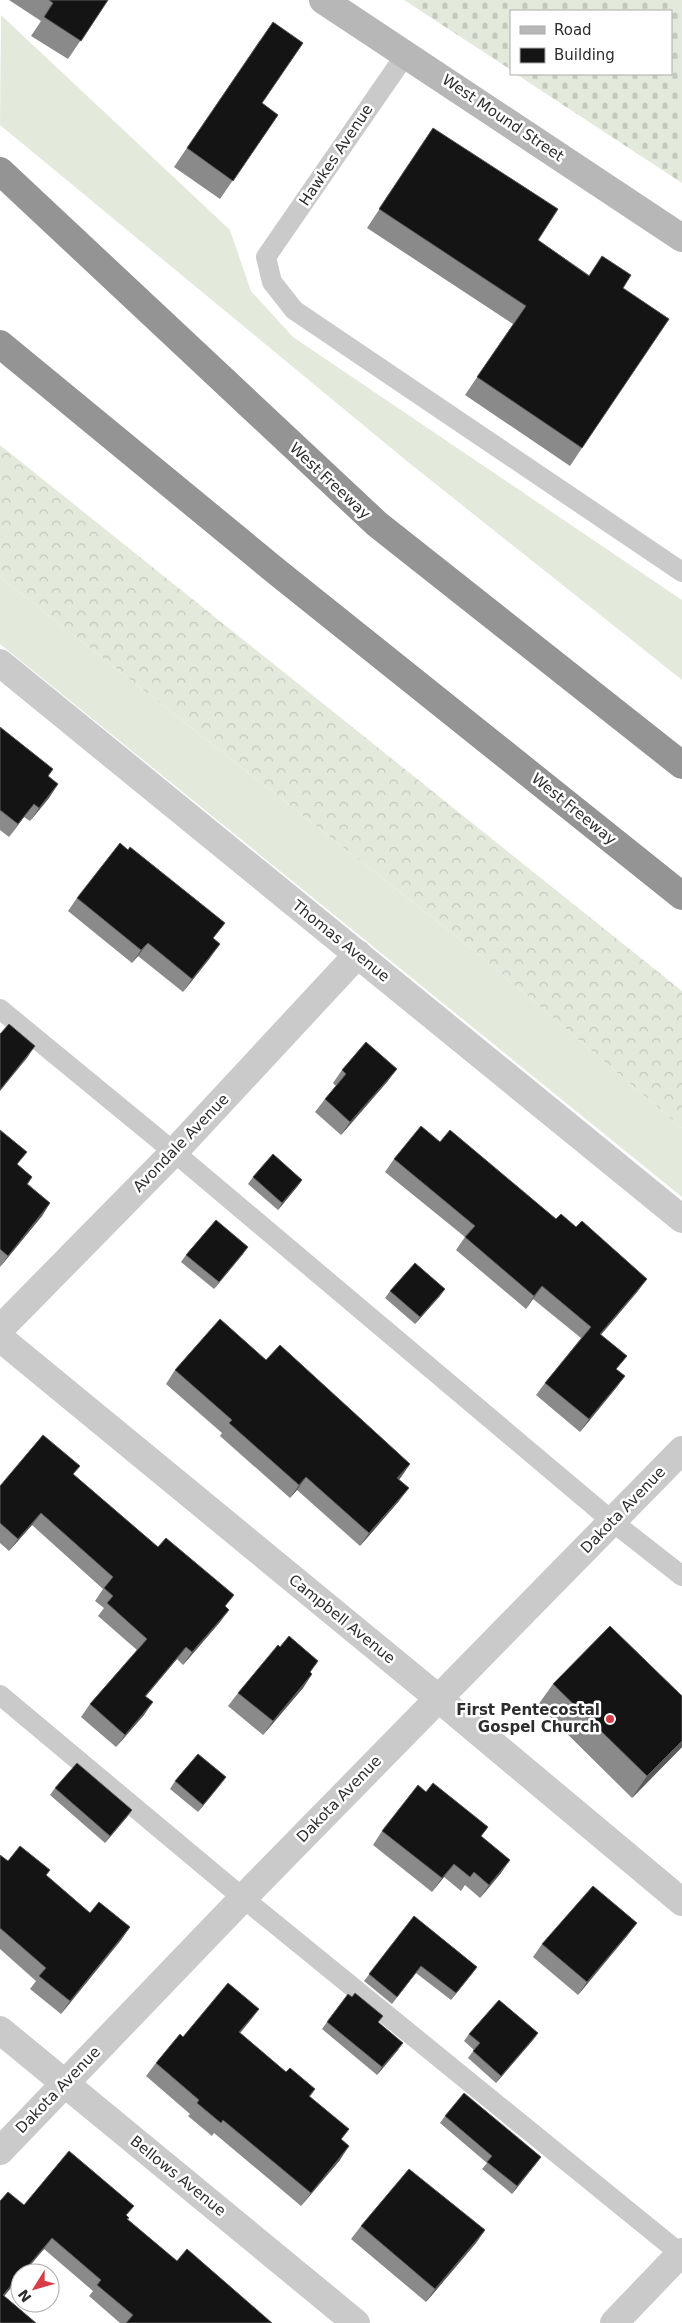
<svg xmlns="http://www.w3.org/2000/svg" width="682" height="2323" font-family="'DejaVu Sans',sans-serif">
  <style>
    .grass { fill: #e3eadc }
    .forest { fill: url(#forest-crowns) }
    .cemetery { fill: url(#cemetery-stones) }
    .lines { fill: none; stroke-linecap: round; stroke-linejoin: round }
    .lane { stroke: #cacaca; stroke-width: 20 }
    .street { stroke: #cacaca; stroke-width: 28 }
    .secondary { stroke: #b7b7b7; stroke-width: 28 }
    .highway { stroke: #949494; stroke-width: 28 }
    .wall { fill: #8a8a8a }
    .shaded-wall { fill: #5a5a5a }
    .building { fill: #141414; stroke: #5a5a5a }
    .poi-dot { fill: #d63d47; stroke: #fff; stroke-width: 2 }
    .labels { text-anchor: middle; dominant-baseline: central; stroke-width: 5; stroke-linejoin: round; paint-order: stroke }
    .street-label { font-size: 15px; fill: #2d2d2d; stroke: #fff }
    .poi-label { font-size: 15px; font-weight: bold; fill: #2d2d2d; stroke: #fff; text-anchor: end }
  </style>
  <defs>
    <pattern id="forest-crowns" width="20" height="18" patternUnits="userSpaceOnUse" patternTransform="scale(1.25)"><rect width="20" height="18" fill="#e3eadc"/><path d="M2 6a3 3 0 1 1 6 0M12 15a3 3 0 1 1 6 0" fill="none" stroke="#c3c9bd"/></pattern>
    <pattern id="cemetery-stones" width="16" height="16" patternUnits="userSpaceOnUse" patternTransform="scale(1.25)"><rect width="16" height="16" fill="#e3eadc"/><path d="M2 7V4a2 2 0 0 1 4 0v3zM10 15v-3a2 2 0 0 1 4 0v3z" fill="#c3c9bd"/></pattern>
  </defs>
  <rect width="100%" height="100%" fill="#fff"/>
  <path class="grass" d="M1,15l229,215 21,61 42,46 389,263v80l-274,-218 -408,-337z
    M0,577l476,375 206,176v69l-682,-553z"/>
  <path class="forest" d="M0,445l682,546v137l-206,-176 -476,-375z"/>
  <path class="cemetery" d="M404,0h278v183l-166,-109h155v-63h-160v59z"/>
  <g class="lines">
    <path class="lane" d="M406,54l-140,203 6,25 22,28 388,262
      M0,1009l174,143 439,370 69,54
      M0,1695l243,203 439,357"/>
    <path class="street" d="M0,663l682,556
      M0,1329l174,-177 184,-198
      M0,1338l438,360 244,204
      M0,2030l356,293
      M0,2151l243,-253 439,-448
      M614,2323l68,-71"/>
    <path class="secondary" d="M323,0l359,238"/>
    <path class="highway" d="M0,171l377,353 305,241
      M0,344l277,228 405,324"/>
  </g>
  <path class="wall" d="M9,0h99l-40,59 -37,-23 10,-15z
    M260,40l2,63 16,12 -58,84 -46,-32z
    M433,128l105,112 51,35 34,13 -41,160 -12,18 -105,-71 48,-71 -146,-96z
    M0,727l48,49 10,8 -9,14 -19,23 -6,-4 -15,20 -9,-7z
    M77,898l136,41 -3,19 -27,34 -45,-36 -6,7 -64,-52z
    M397,1069l-10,13 -46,53 -26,-23 10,-13 11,-13 -3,-3 9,-13z
    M0,1130l18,35 14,12 -4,7 22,19 -8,13 -42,51z
    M440,1142l198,149 -37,44 16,35 8,6 -9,12 -36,44 -44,-37 9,-12 36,-45 -48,-39 -7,10 -70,-59 9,-13 -80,-65 9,-13z
    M253,1177l49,3 -5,7 -19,23 -30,-26z
    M243,1254l-29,35 -33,-27 5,-7z
    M390,1291l50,5 -25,28 -30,-26z
    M266,1360l144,104 -11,16v21l-39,45 -63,-56 -7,8 -70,-62 2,-3 -56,-49 9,-14z
    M74,1475l152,132 -6,15 -37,43 -6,-6 -31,37 -2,19 -28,32 -35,-30 9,-13 47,-54 -39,-34 6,-8 -9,-7 8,-12 -71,-64 -23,26 -9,-8v-57z
    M311,1673l1,1 -9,14 -40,47 -35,-29 10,-13z
    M553,1684l129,12v51l-50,51 -94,-93z
    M226,1777l-28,35 -28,-23 5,-8z
    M55,1788l77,22 -5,7 -22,26 -55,-48z
    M382,1831l100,6 19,36 -21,25 -15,-13 -4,6 -17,-14 -12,15 -59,-47z
    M0,1855l8,6 38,14 44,38 40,14 -9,13 -60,74 -31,-25 6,-8 -36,-32z
    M414,1916l63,51 -26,33 -35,-27 -24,31 -28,-23z
    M637,1923l-10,13 -49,59 -45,-38 9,-13z
    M352,1997l31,19 -5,6 20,28 -21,25 -55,-46 5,-7z
    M259,2009l-10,13 -9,11 46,39 29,17 -5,8 39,32 -8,11 -1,20 -39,46 -87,-73 -2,3 -24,-20 2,-2 -44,-38 10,-13 27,-26z
    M538,2033l-5,7 -37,43 -28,-25 6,-8 -10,-9 5,-7z
    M445,2116l96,41 -29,37 -30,-25 5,-6 -47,-40z
    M0,2201l24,4 103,11v3l50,42 95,62h-152l-31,-27 4,-5 -49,-42 -24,24v4l-16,19 -4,27z
    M361,2226l124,4 -9,13 -50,59 -75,-63z"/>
  <path class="shaded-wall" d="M58,784l-9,14 -19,23 9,-13z
    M34,804l-10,13 -15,20 9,-13z
    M148,943l-10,13 -6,7 9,-13z
    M220,944l-10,14 -27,34 9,-13z
    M35,1046l-8,12 -27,33v-1z
    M397,1069l-10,13 -46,53 9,-13z
    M302,1180l-5,7 -19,23 4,-7z
    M50,1203l-8,13 -42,51 8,-11z
    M248,1247l-5,7 -29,35 5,-7z
    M647,1279l-9,12 -47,55 9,-12z
    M542,1286l-9,13 -7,10 8,-13z
    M445,1289l-5,7 -25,28 5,-7z
    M625,1376l-9,12 -36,44 9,-13z
    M410,1464l-9,13 -13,15 9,-14z
    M306,1477l-9,13 -7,8 9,-13z
    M409,1488l-10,13 -39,45 9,-13z
    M41,1513l-9,12 -23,26 9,-12z
    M229,1610l-9,12 -37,43 9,-13z
    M186,1647l-9,12 -41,49 9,-12z
    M312,1674l-9,14 -40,47 10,-14z
    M153,1702l-9,13 -28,32 9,-12z
    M682,1741v6l-50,51 15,-22z
    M226,1777l-5,7 -23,28 5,-7z
    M132,1810l-5,7 -22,26 5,-7z
    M510,1860l-9,13 -21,25 9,-13z
    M454,1864l-10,13 -12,15 10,-14z
    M637,1923l-10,13 -49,59 9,-13z
    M130,1927l-9,13 -60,74 9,-13z
    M477,1967l-5,7 -21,26 5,-7z
    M259,2009l-10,13 -20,24 10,-14z
    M538,2033l-5,7 -37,43 5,-7z
    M403,2043l-5,7 -21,25 5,-8z
    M349,2146l-9,14 -39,46 10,-13z
    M541,2157l-5,7 -24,30 5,-8z
    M485,2230l-9,13 -50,59 9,-13z
    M52,2238l-8,11 -20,24h-2z
    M20,2275v2l-20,24 3,-6z"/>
  <path class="building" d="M49,0h59l-27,41 -37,-24 9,-14z
    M273,22l30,21 -41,60 16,12 -45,66 -46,-33z
    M433,128l125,81 -20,31 51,36 13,-20 29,19 -8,13 46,31 -87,129 -105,-71 49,-71 -147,-97z
    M0,727l53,42 -5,7 10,8 -19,24 -5,-4 -16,20 -18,-14z
    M120,843l8,7 2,-3 95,76 -12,15 7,6 -28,35 -44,-36 -7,7 -64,-52z
    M9,1024l26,22 -35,44v-56z
    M366,1042l31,27 -47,53 -25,-23 21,-25 -4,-4z
    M421,1126l19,16 10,-12 106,89 5,-5 15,13 6,-6 65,58 -47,55 27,22 -11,13 9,7 -36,43 -44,-36 46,-56 -49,-41 -8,10 -69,-59 10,-11 -81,-67z
    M0,1130l27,22 -10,12 15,13 -5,7 23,19 -42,53 -8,-7z
    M273,1154l29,26 -20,23 -29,-26z
    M216,1220l32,27 -29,35 -33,-27z
    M415,1263l30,26 -25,28 -30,-26z
    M220,1319l46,41 14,-15 130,119 -13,14 12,10 -40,45 -63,-56 -7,8 -70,-62 3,-3 -57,-50z
    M43,1435l37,31 -7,8 85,73 8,-9 68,57 -9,11 4,4 -37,42 -6,-5 -41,49 8,6 -28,33 -35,-31 57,-65 -40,-36 6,-7 -9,-8 9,-11 -72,-64 -23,26 -18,-16v-37z
    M610,1626l72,70v45l-35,35 -94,-92z
    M289,1636l29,25 -8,11 2,2 -39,47 -35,-28 40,-48 2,2z
    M198,1754l28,23 -23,28 -28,-24z
    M77,1763l55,47 -22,26 -55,-48z
    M433,1783l55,44 -7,9 29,24 -21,25 -15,-13 -4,5 -16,-13 -12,14 -60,-47 36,-46 8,7z
    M20,1846l30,24 -4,5 44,38 9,-11 31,25 -60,74 -31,-25 7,-8 -46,-40v-73l8,6z
    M593,1886l44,37 -50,59 -45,-38z
    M414,1916l63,51 -21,26 -35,-27 -24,31 -28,-23z
    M228,1983l31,26 -20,23 47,40 4,-4 25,21 -6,7 40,33 -8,10 8,7 -38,47 -88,-73 -2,3 -24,-20 2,-3 -43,-37 24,-29 3,3z
    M355,1993l28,23 -5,6 25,21 -21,24 -55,-45 21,-28 4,3z
    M499,2000l39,33 -37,43 -28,-25 7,-8 -11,-9z
    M464,2093l77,64 -24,29 -30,-24 5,-6 -47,-40z
    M69,2151l65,55 -8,9 3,3 -2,1 50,42 10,-12 85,74h-146l7,-8 -36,-30 4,-5 -49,-42 -30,35h-2v2l-17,20 33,28h-36v-122l8,-9 16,13z
    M409,2169l76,61 -50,59 -74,-63z"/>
  <circle class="poi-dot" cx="610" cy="1719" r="5"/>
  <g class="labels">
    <g class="street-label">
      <text transform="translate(503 118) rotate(34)">West Mound Street</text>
      <text transform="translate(336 155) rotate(-56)">Hawkes Avenue</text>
      <text transform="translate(330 481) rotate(43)">West Freeway</text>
      <text transform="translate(574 809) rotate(39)">West Freeway</text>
      <text transform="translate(341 941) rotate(39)">Thomas Avenue</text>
      <text transform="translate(181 1143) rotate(-46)">Avondale Avenue</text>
      <text transform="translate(623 1510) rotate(-46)">Dakota Avenue</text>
      <text transform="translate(342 1619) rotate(39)">Campbell Avenue</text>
      <text transform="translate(339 1799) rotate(-46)">Dakota Avenue</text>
      <text transform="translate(58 2090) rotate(-46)">Dakota Avenue</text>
      <text transform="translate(178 2176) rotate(39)">Bellows Avenue</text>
    </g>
    <g class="poi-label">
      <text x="600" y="1710">First Pentecostal<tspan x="600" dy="17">Gospel Church</tspan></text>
    </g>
  </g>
  <rect x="510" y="10" width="162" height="65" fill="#ffffff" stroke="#ababab"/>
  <rect x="520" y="26" width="25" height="8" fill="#b7b7b7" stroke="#ababab"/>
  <text x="554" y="35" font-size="15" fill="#2d2d2d">Road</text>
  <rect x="520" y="48" width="25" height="15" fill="#141414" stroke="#ababab"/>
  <text x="554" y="60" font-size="15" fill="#2d2d2d">Building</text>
  <g transform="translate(35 2288) rotate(233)"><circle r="24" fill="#ffffff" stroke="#ababab"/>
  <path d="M0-4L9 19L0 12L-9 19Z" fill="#d63d47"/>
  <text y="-8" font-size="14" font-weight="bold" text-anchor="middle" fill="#2d2d2d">N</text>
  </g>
</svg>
